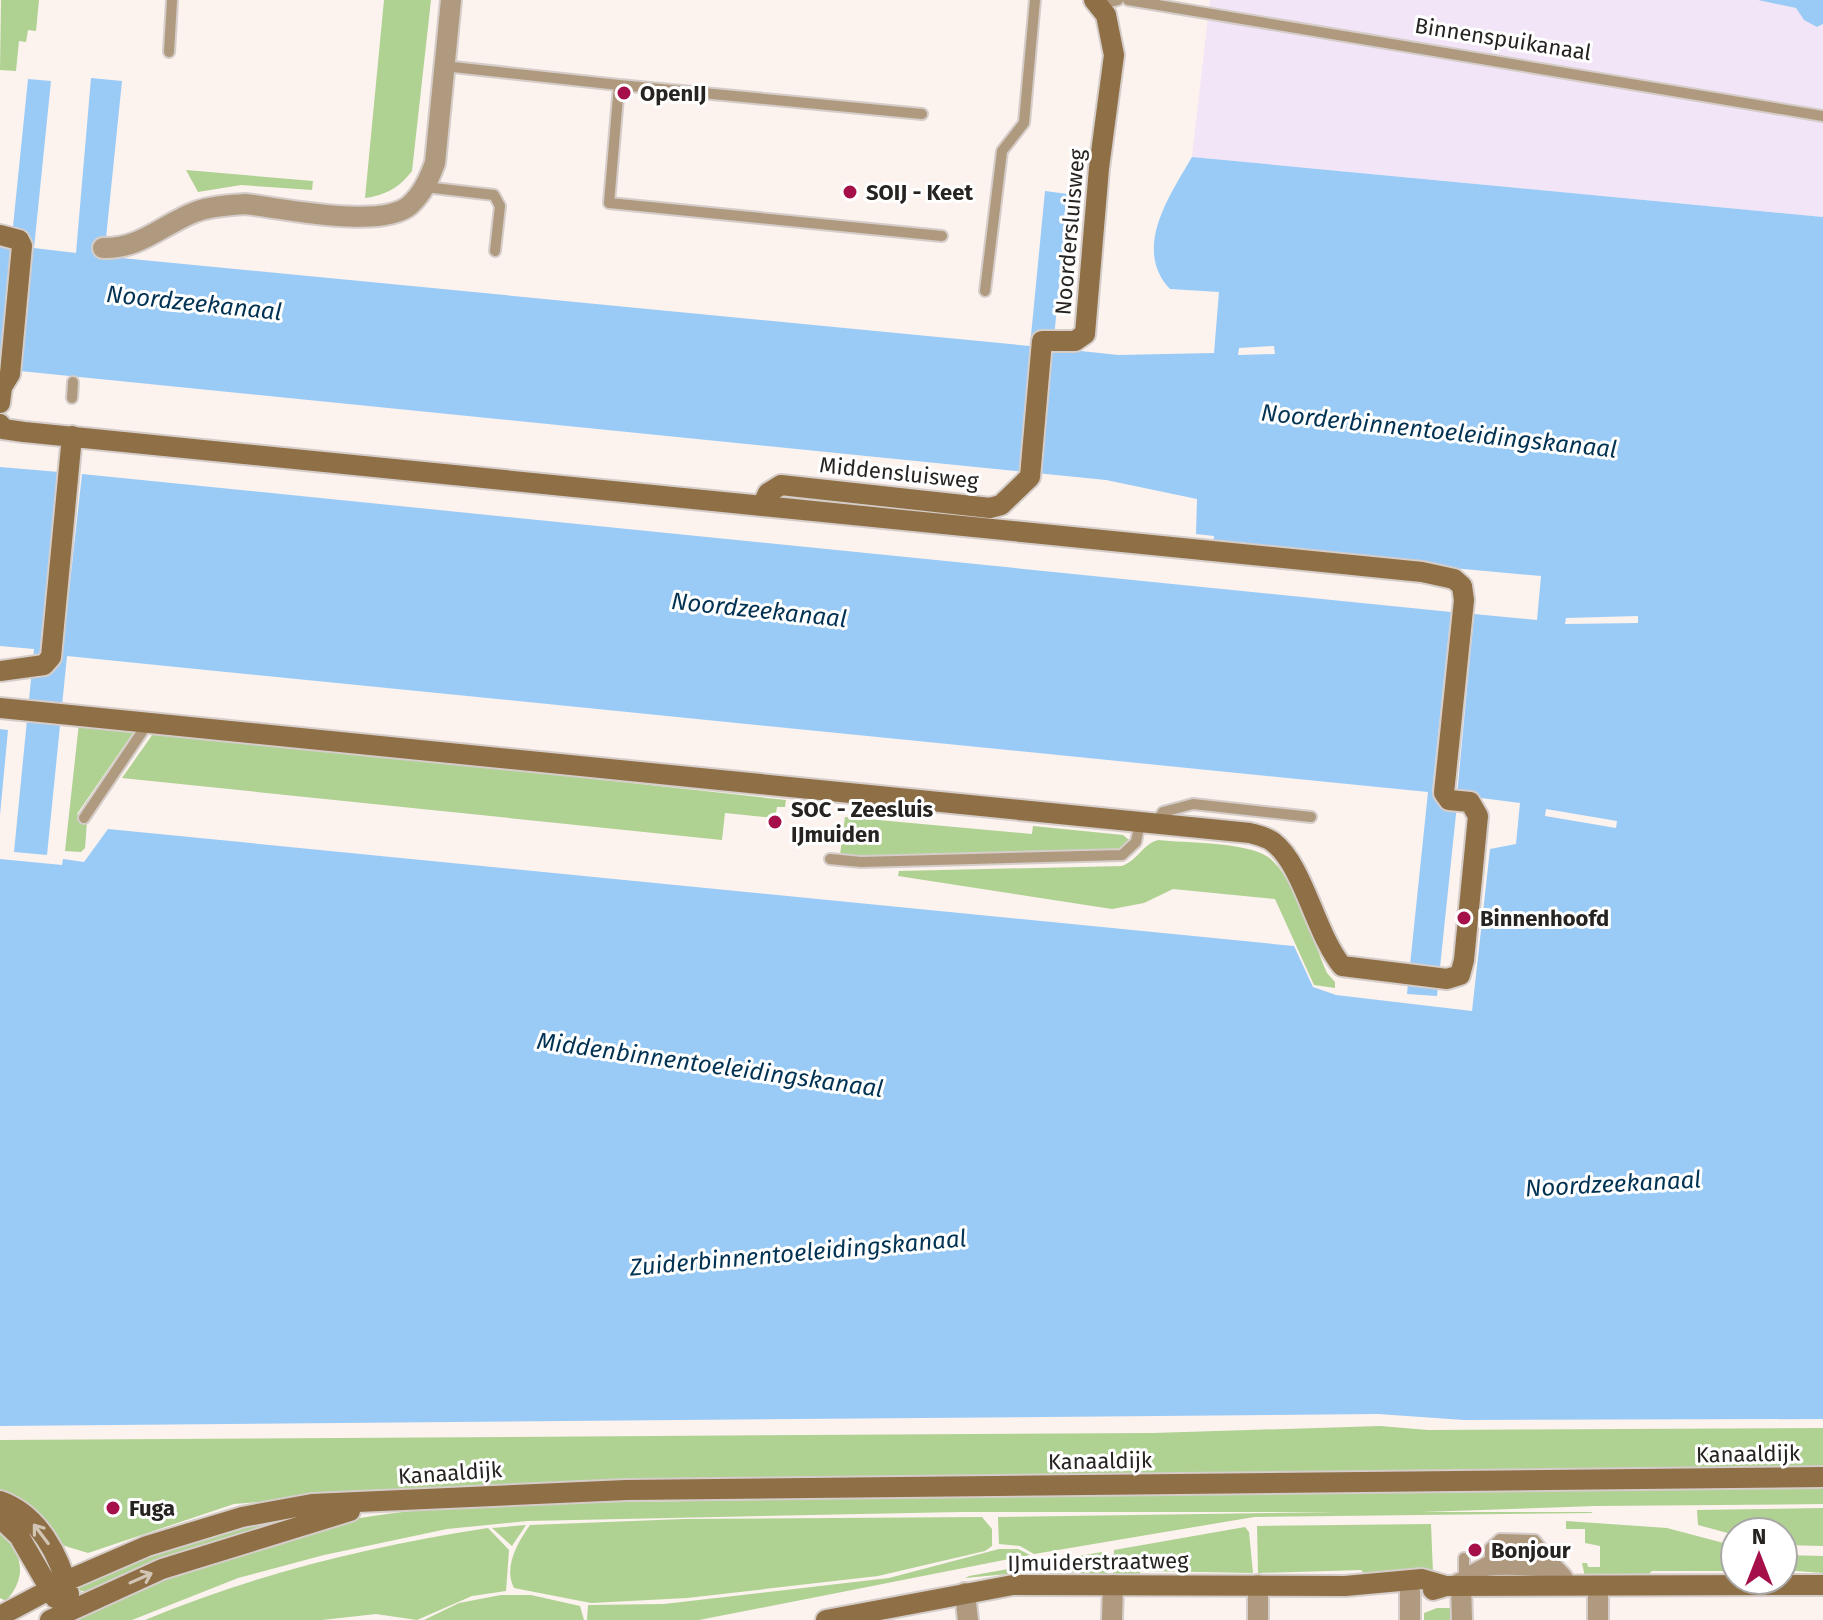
<svg xmlns="http://www.w3.org/2000/svg" width="1823" height="1620" font-family="'Fira Sans',sans-serif">
  <style>
    .industrial { fill: #f3e5f8 }
    .green { fill: #afd192 }
    .water { fill: #9acbf7; fill-rule: evenodd }
    .lines { fill: none; stroke-linecap: round; stroke-linejoin: round }
    .lane-casing { stroke: #d5cdc9; stroke-width: 14 }
    .street-casing { stroke: #d5cdc9; stroke-width: 24 }
    .secondary-casing { stroke: #d5cdc9; stroke-width: 24 }
    .lane { stroke: #b09a7f; stroke-width: 10 }
    .street { stroke: #b09a7f; stroke-width: 20 }
    .secondary { stroke: #8e6f46; stroke-width: 20 }
    .oneway { stroke: #d2c5b5 }
    .poi-dot { fill: #a5104b; stroke: #fff; stroke-width: 3 }
    .labels { text-anchor: middle; dominant-baseline: central; stroke-width: 6; stroke-linejoin: round; paint-order: stroke }
    .street-label { font-size: 22px; fill: #262321; stroke: #fff }
    .poi-label { font-size: 22px; font-weight: bold; fill: #262321; stroke: #fff; text-anchor: start }
    .water-label { font-size: 24px; font-style: italic; fill: #003254; stroke: #fff }
  </style>
  <rect width="100%" height="100%" fill="#fcf2ee"/>
  <path class="industrial" d="M1210,0h548l38,8 21,19 6,-3v193l-631,-60z"/>
  <path class="green" d="M1,0h38l-3,31 -8,-1 -2,12 -7,-1 -3,30 -16,-1z
    M384,0h47l-19,171c-13,17 -26,24 -47,27z
    M186,170l127,11 -1,9 -71,-5 -43,7z
    M79,723l56,7 -58,84 10,7 -2,27 -4,4 -16,-1z
    M155,731l631,69 -1,7h-8l-2,11 -50,-5 -3,27 -600,-62z
    M845,817l187,17 1,-8 90,9 6,5 -3,8 -12,4 -254,5 -20,-2z
    M1158,840c28,3 88,2 110,17 25,17 46,87 59,116l8,9v6l-21,-3 -39,-86 -102,-10 -29,14 -32,6 -214,-33 1,-5 223,-5c16,-6 21,-22 36,-26z
    M1380,1426l48,4 395,-2v38l-1352,19 -237,19 -146,49 -23,-7 -65,-53v-53l1153,-7z
    M1823,1485v19l-228,2 -174,6h172l-2,1 -337,4 -220,37 -14,-8 -21,-2 -1,-27 342,-5h-380l-433,9 -80,8 -123,26 -86,23 -106,42h-70c80,-36 164,-70 248,-92 58,-14 118,-19 177,-24z
    M1823,1508v38l-40,-1v-13h-48v3l-37,-10 -1,-15z
    M290,1517l-199,75 -18,-2v-4c69,-33 142,-56 217,-69z
    M982,1517l10,12v17l-7,5 -107,25 -191,22 -96,5 -77,-15c-11,-21 4,-46 16,-63l154,-6z
    M1566,1521l101,7 68,18v25h-83l-7,7 -60,-1 -3,-14h5l1,4h12v-21l-15,-3v-14h-19z
    M1431,1524l2,49 -65,4 -7,-7 -103,3 -1,-47z
    M526,1525l-14,21 -20,-18z
    M0,1527c20,25 30,47 6,74l-6,-3z
    M1245,1527l4,5 4,41 -111,-2 -4,4 -25,3 1,-28z
    M488,1528l21,22 -3,41 -34,5 -55,24 -41,-6 -54,6h-177c110,-46 225,-74 343,-92z
    M999,1549h19l12,6 -331,65h-112l1,-15 76,-1 225,-26z
    M1102,1552l6,23 -56,-4 -7,-9z
    M1783,1555l40,1v17l-40,-3z
    M1041,1563l7,7 -83,8 4,-2z
    M501,1595h30l49,11 4,14h-160l35,-17z
    M1437,1608h13l2,12h-28v-7z"/>
  <path class="water" d="M1758,0h65v24l-6,3 -13,-7 -8,-12z
    M91,78l31,3 -16,157 -5,18 929,90 15,-155 23,3 -15,154 65,7 96,-2 5,-61 -49,-3c-38,-40 0,-94 22,-132l631,60v1202l-359,1 -86,-6 -1378,12v-567l62,6 1,-6 21,3 24,-33 1186,117 19,41 23,8 136,16 18,-162 26,-5 4,-41 -62,-8 -21,201 -30,-2 21,-202 -1361,-136 -20,199 -33,-3 20,-203 -34,-3v-179l59,5 -19,177 22,6 20,-181 1369,138 -19,180 25,3 17,-181 63,6 4,-44 -328,-30 1,-10 -18,-2 1,-35 -91,-19 -1106,-111v-123h11l17,-167 23,2 -17,167 42,5zM1274,346l1,8 -37,1 1,-7zM1638,616v7l-73,1 1,-6zM1546,809l71,12 -1,7 -71,-12z
    M0,729l8,1 -8,85z"/>
  <g class="lines">
    <g class="lane-casing">
      <path id="lane" d="M1128,0l695,116
        M1099,5l19,-5
        M169,52l3,-52
        M444,66l175,19 -10,118 333,33
        M619,85l303,29
        M425,187l69,8 6,11 -5,45
        M985,291l17,-140 22,-28 11,-123
        M72,398l1,-16
        M84,818l64,-95
        M1156,824l7,-12 30,-8 118,13
        M830,859l31,3 261,-7 14,-13 4,-20
        M1464,1558v16l26,-14 64,2 11,11
        M1491,1558l9,-9 35,1 11,4
        M1490,1560v-12l10,-9 35,1 11,14
        M1450,1583c30,-20 80,-12 115,-10l8,12"/>
    </g>
    <g class="street-casing">
      <path id="street" d="M103,248c37,1 59,-23 92,-36 15,-6 35,-7 50,-8 37,4 137,26 165,1 13,-12 19,-26 25,-42l16,-163
        M1258,1585v35
        M1461,1586l1,34
        M965,1593l3,27
        M1112,1620l1,-35
        M1410,1620v-29
        M1598,1620v-33"/>
    </g>
    <g class="secondary-casing">
      <path id="secondary" d="M0,235l19,5 3,6 -12,128 -8,13 -2,16
        M0,424l3,5 21,3 1398,140 32,7 8,7 2,14 -20,193 5,7 21,2 8,14 -14,144 -4,15 -13,4 -105,-13c-27,-33 -38,-100 -69,-124 -6,-5 -16,-7 -23,-9l-1250,-125
        M762,506l6,-13 13,-8 209,23 11,-3 29,-28 12,-136h33l10,-7 14,-166 15,-113 -8,-40 -12,-15
        M0,671l44,-6 7,-8 21,-221
        M0,1501c39,14 60,55 69,93
        M0,1518l19,18 36,62
        M1433,1590l13,-4 377,-1
        M0,1616l66,-35 81,-35 95,-29 70,-13 314,-14 1197,-13
        M50,1620l112,-51 188,-58
        M826,1620l187,-35 332,1 77,-7 24,7"/>
    </g>
    <use href="#lane" class="lane"/>
    <use href="#street" class="street"/>
    <use href="#secondary" class="secondary"/>
  </g>
  <defs><path id="oneway-shaft" d="M-6 0H5M1.5-3L5.5 0L1.5 3" fill="none" stroke-width="1.6" stroke-linecap="round" stroke-linejoin="round" transform="scale(2)"/></defs>
  <g class="oneway">
    <use href="#oneway-shaft" transform="translate(41 1534) rotate(-127)"/>
    <use href="#oneway-shaft" transform="translate(141 1578) rotate(-24)"/>
  </g>
  <g class="poi-dot">
    <circle cx="624" cy="93" r="8"/>
    <circle cx="850" cy="192" r="8"/>
    <circle cx="775" cy="822" r="8"/>
    <circle cx="1464" cy="918" r="8"/>
    <circle cx="113" cy="1508" r="8"/>
    <circle cx="1475" cy="1550" r="8"/>
  </g>
  <g class="labels">
    <g class="street-label">
      <text transform="translate(1503 39) rotate(9)">Binnenspuikanaal</text>
      <text transform="translate(1070 232) rotate(-85)">Noordersluisweg</text>
      <text transform="translate(899 473) rotate(6)">Middensluisweg</text>
      <text transform="translate(1748 1454) rotate(-1)">Kanaaldijk</text>
      <text transform="translate(1100 1461) rotate(-1)">Kanaaldijk</text>
      <text transform="translate(450 1473) rotate(-4)">Kanaaldijk</text>
      <text transform="translate(1098 1562) rotate(-1)">IJmuiderstraatweg</text>
    </g>
    <g class="poi-label">
      <text x="640" y="93">OpenIJ</text>
      <text x="866" y="192">SOIJ - Keet</text>
      <text x="791" y="809">SOC - Zeesluis<tspan x="791" dy="25">IJmuiden</tspan></text>
      <text x="1480" y="918">Binnenhoofd</text>
      <text x="129" y="1508">Fuga</text>
      <text x="1491" y="1550">Bonjour</text>
    </g>
    <g class="water-label">
      <text transform="translate(194 303) rotate(6)">Noordzeekanaal</text>
      <text transform="translate(1439 431) rotate(6)">Noorderbinnentoeleidingskanaal</text>
      <text transform="translate(759 610) rotate(6)">Noordzeekanaal</text>
      <text transform="translate(710 1065) rotate(8)">Middenbinnentoeleidingskanaal</text>
      <text transform="translate(1613 1184) rotate(-3)">Noordzeekanaal</text>
      <text transform="translate(798 1253) rotate(-5)">Zuiderbinnentoeleidingskanaal</text>
    </g>
  </g>
  <g transform="translate(1759 1556)"><circle r="38" fill="#ffffff" stroke="#a8a7a6" stroke-width="2"/>
  <path d="M0-6L14 30L0 20L-14 30Z" fill="#a5104b"/>
  <text y="-12" font-size="22" font-weight="bold" text-anchor="middle" fill="#262321">N</text>
  </g>
</svg>
